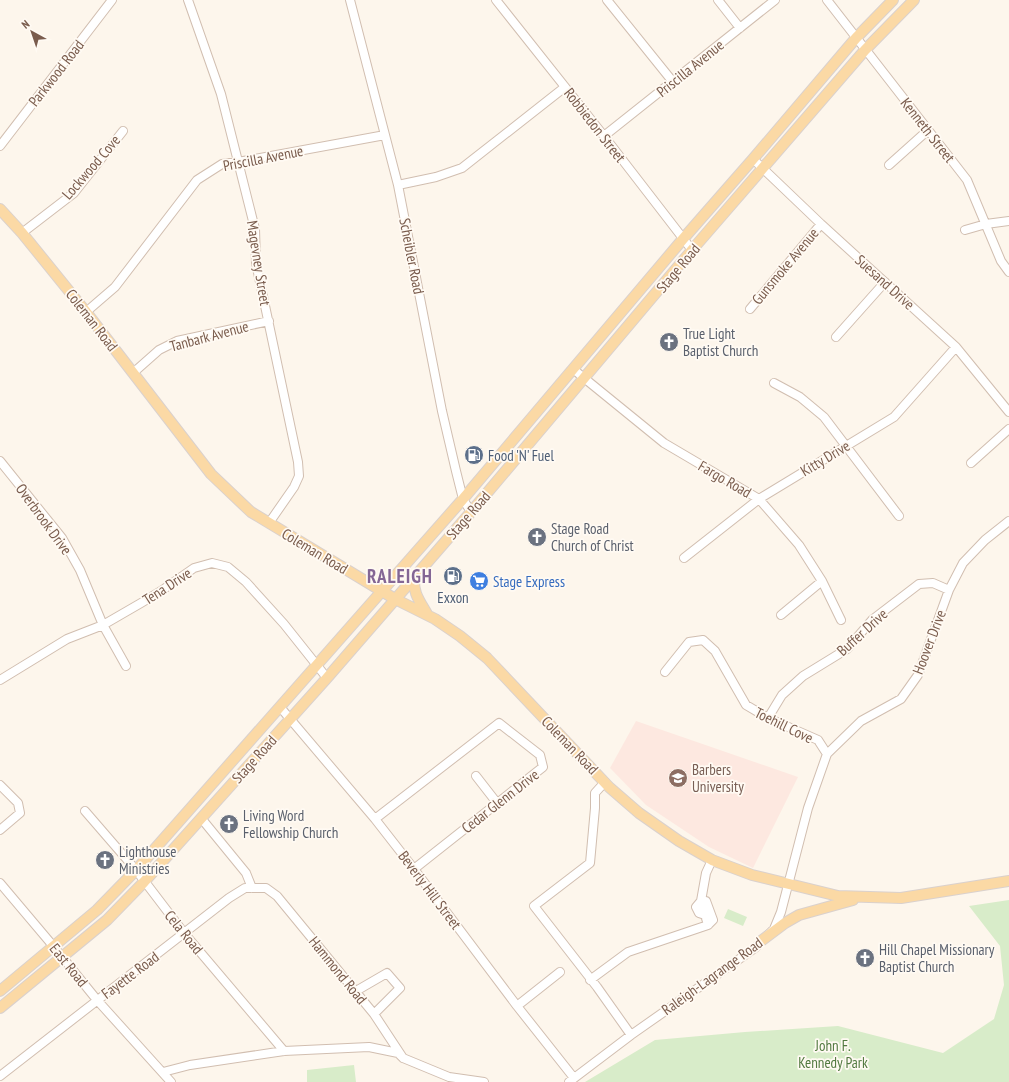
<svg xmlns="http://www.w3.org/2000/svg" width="1009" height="1082" font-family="'PT Sans Narrow',sans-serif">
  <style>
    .commercial { fill: #fde8e0 }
    .green { fill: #d8ecc9 }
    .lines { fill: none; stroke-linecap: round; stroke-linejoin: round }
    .minor-casing { stroke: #d1beb0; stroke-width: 10 }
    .major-casing { stroke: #dad1cd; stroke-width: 12 }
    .minor { stroke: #fff; stroke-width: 8 }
    .major { stroke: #fbd9a5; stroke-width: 10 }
    .labels { text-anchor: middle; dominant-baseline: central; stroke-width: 3.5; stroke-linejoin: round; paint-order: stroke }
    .street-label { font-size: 15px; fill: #7a5c4d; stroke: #fffaf3 }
    .worship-label { font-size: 15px; fill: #5b616d; stroke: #fffaf3; text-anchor: start }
    .service-label { font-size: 15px; fill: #4e5e75; stroke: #fffaf3; text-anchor: start }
    .shop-label { font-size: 15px; fill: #366cbe; stroke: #fffaf3; text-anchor: start }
    .education-label { font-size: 15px; fill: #785e54; stroke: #fffaf3; text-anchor: start }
    .park-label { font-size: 15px; fill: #537a41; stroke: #fffaf3 }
    .district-label { font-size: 19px; font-weight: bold; letter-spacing: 1px; fill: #846695; stroke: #fffaf3 }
  </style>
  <rect width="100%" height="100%" fill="#fdf6ec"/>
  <path class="commercial" d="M636,721l162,56 -45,91 -44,-21 -63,-42 -36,-37z"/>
  <path class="green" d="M1009,900v182h-424l70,-42 90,-8 93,-6 105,27 51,-34 10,-34 -4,-39 -31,-40z
    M728,909l19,8 -4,9 -19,-8z
    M354,1065l2,17h-49v-12z"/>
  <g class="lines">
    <g class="minor-casing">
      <path id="minor" d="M188,0l33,94 34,135 1,34 42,199 1,14 -5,11 -25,36
        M350,0l48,185 44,226 14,60 7,28 8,13
        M496,0l108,136 88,114
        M607,0l66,82
        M718,0l22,28
        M827,0l140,180 34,81 8,11
        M604,136l171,-136
        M0,146l112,-146
        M753,159l68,65 135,123 53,65
        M889,165l38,-34
        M398,185l38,-8 26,-9 103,-81
        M965,230l21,-6 23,-3
        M22,233l52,-40 49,-62
        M750,309l71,-85
        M86,312l29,-25 82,-107 25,-16 16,-2 147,-27
        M836,337l49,-55
        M573,369l91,74 95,56 40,46 23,36 19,39
        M133,373l26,-23 18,-9 92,-20
        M774,383l26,14 24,20 75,99
        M0,461l62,77 18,32 23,55 23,41
        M971,463l38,-34
        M684,558l75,-59 135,-82 62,-70
        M781,615l41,-34
        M665,672l24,-30 14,-2 12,11 31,54 22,13 50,22 9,14
        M0,680l67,-41 36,-14 38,-22 20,-12 33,-23 18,-5 16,4 18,15 38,42 43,54
        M280,707l95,112 39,50 103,137 57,72
        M768,718l14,-23 21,-19 44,-27 25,-29 47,-36 14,-1 16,7
        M476,776l21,27
        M605,782l-10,11v15l-5,55 -56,43 63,81 34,48
        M0,785l18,18 2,10 -20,17
        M85,811l51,59 48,63 100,118
        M201,818l45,55 6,15
        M375,819l124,-96 41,32 3,12 -129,102
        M0,883l54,64 43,53 74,82
        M701,901l-5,6 3,6 6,2
        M708,925l-7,-24 5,-28 6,-13
        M590,980l38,-28 80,-27 5,-5 -7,-19h-5
        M356,991l31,-18 13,15 -26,26
        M517,1006l43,-34
        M163,1072l27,-7 94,-14 85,-4 29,6 5,5 46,19 35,5
        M0,1076l229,-178 16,-10h21l11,8 97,118 29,44
        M569,1082l62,-47 124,-87 19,-19 7,-17 27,-104 19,-54 34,-33 40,-22 17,-24 31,-85 14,-27 22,-23 24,-19"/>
    </g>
    <g class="major-casing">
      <path id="major" d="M0,209l22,24 64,79 125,162 40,38 144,87 40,20 25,17 27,22 122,129 30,26 40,28 33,19 40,15 86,21 63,2 108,-17
        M414,577c-1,16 5,23 13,37
        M761,941l24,-18 14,-8 54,-15
        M0,991l97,-81 40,-41 326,-370 220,-260 70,-80 103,-121 37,-38
        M0,1008l107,-88 37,-38 183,-204 144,-166 221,-262 173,-200 49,-50"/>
    </g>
    <use href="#minor" class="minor"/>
    <use href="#major" class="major"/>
  </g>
  <defs>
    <g id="church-disc" transform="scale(1)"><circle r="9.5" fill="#6b7280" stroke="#fffaf3"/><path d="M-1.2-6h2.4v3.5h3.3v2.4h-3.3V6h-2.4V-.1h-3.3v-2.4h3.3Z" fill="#fff"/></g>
    <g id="fuel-disc" transform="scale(1)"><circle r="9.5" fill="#5c6f8a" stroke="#fffaf3"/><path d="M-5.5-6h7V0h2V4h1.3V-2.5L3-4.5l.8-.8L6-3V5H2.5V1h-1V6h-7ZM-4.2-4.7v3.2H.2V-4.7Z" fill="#fff"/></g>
    <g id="supermarket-disc" transform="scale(1)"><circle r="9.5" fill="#3f7fe0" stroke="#fffaf3"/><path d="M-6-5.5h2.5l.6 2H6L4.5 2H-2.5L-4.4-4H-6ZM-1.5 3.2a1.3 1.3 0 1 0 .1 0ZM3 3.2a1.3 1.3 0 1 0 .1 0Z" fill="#fff"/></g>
    <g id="school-disc" transform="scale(1)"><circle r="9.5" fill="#8d6e63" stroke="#fffaf3"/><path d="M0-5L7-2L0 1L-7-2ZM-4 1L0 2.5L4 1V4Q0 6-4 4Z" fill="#fff"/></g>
  </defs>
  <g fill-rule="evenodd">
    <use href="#church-disc" x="669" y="342"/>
    <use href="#fuel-disc" x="474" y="455"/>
    <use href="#church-disc" x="537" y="537"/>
    <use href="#fuel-disc" x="453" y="576"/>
    <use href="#supermarket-disc" x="479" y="581"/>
    <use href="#school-disc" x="678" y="778"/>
    <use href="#church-disc" x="229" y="824"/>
    <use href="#church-disc" x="105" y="860"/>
    <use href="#church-disc" x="865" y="958"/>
  </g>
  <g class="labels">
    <g class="street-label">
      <text transform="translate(690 68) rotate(-39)">Priscilla Avenue</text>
      <text transform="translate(56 73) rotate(-52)">Parkwood Road</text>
      <text transform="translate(595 125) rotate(52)">Robbiedon Street</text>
      <text transform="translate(928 130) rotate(52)">Kenneth Street</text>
      <text transform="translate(263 158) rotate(-11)">Priscilla Avenue</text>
      <text transform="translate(91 167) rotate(-49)">Lockwood Cove</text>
      <text transform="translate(412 256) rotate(79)">Scheibler Road</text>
      <text transform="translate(259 263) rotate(81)">Magevney Street</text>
      <text transform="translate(785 266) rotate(-50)">Gunsmoke Avenue</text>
      <text transform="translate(678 268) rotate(-50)">Stage Road</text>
      <text transform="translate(885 282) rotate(42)">Suesand Drive</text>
      <text transform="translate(92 320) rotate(52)">Coleman Road</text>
      <text transform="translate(209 336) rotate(-15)">Tanbark Avenue</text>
      <text transform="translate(825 458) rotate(-31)">Kitty Drive</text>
      <text transform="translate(725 479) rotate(30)">Fargo Road</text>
      <text transform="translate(468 515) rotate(-49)">Stage Road</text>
      <text transform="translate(44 519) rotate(54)">Overbrook Drive</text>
      <text transform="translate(315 551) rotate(31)">Coleman Road</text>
      <text transform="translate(167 586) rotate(-33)">Tena Drive</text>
      <text transform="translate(862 632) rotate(-42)">Buffer Drive</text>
      <text transform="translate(929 642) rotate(-69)">Hoover Drive</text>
      <text transform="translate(784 725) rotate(26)">Toehill Cove</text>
      <text transform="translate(570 745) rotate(46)">Coleman Road</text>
      <text transform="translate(254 759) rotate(-48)">Stage Road</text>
      <text transform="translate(500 801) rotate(-38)">Cedar Glenn Drive</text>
      <text transform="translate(430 890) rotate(53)">Beverly Hill Street</text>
      <text transform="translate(184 932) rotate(51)">Cela Road</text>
      <text transform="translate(69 965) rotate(51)">East Road</text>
      <text transform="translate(338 970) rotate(51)">Hammond Road</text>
      <text transform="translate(130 975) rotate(-37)">Fayette Road</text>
      <text transform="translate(712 976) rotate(-36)">Raleigh-Lagrange Road</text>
    </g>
    <g class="worship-label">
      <text x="683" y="333">True Light<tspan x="683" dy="17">Baptist Church</tspan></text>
      <text x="551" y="528">Stage Road<tspan x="551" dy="17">Church of Christ</tspan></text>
      <text x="243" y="815">Living Word<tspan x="243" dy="17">Fellowship Church</tspan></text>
      <text x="119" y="851">Lighthouse<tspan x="119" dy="17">Ministries</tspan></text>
      <text x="879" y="949">Hill Chapel Missionary<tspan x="879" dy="17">Baptist Church</tspan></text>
    </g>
    <g class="service-label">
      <text x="488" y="455">Food 'N' Fuel</text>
      <text x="453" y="597" text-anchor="middle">Exxon</text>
    </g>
    <g class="shop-label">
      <text x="493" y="581">Stage Express</text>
    </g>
    <g class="education-label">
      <text x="692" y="769">Barbers<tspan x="692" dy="17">University</tspan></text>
    </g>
    <g class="park-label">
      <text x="833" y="1045">John F.<tspan x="833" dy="17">Kennedy Park</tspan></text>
    </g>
    <g class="district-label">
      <text x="400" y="576">RALEIGH</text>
    </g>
  </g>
  <g transform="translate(32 32) rotate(320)" stroke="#fffaf3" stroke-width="3" paint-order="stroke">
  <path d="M0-3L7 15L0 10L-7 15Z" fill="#7a5c4d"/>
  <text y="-6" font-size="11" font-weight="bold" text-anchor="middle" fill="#7a5c4d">N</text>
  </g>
</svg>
